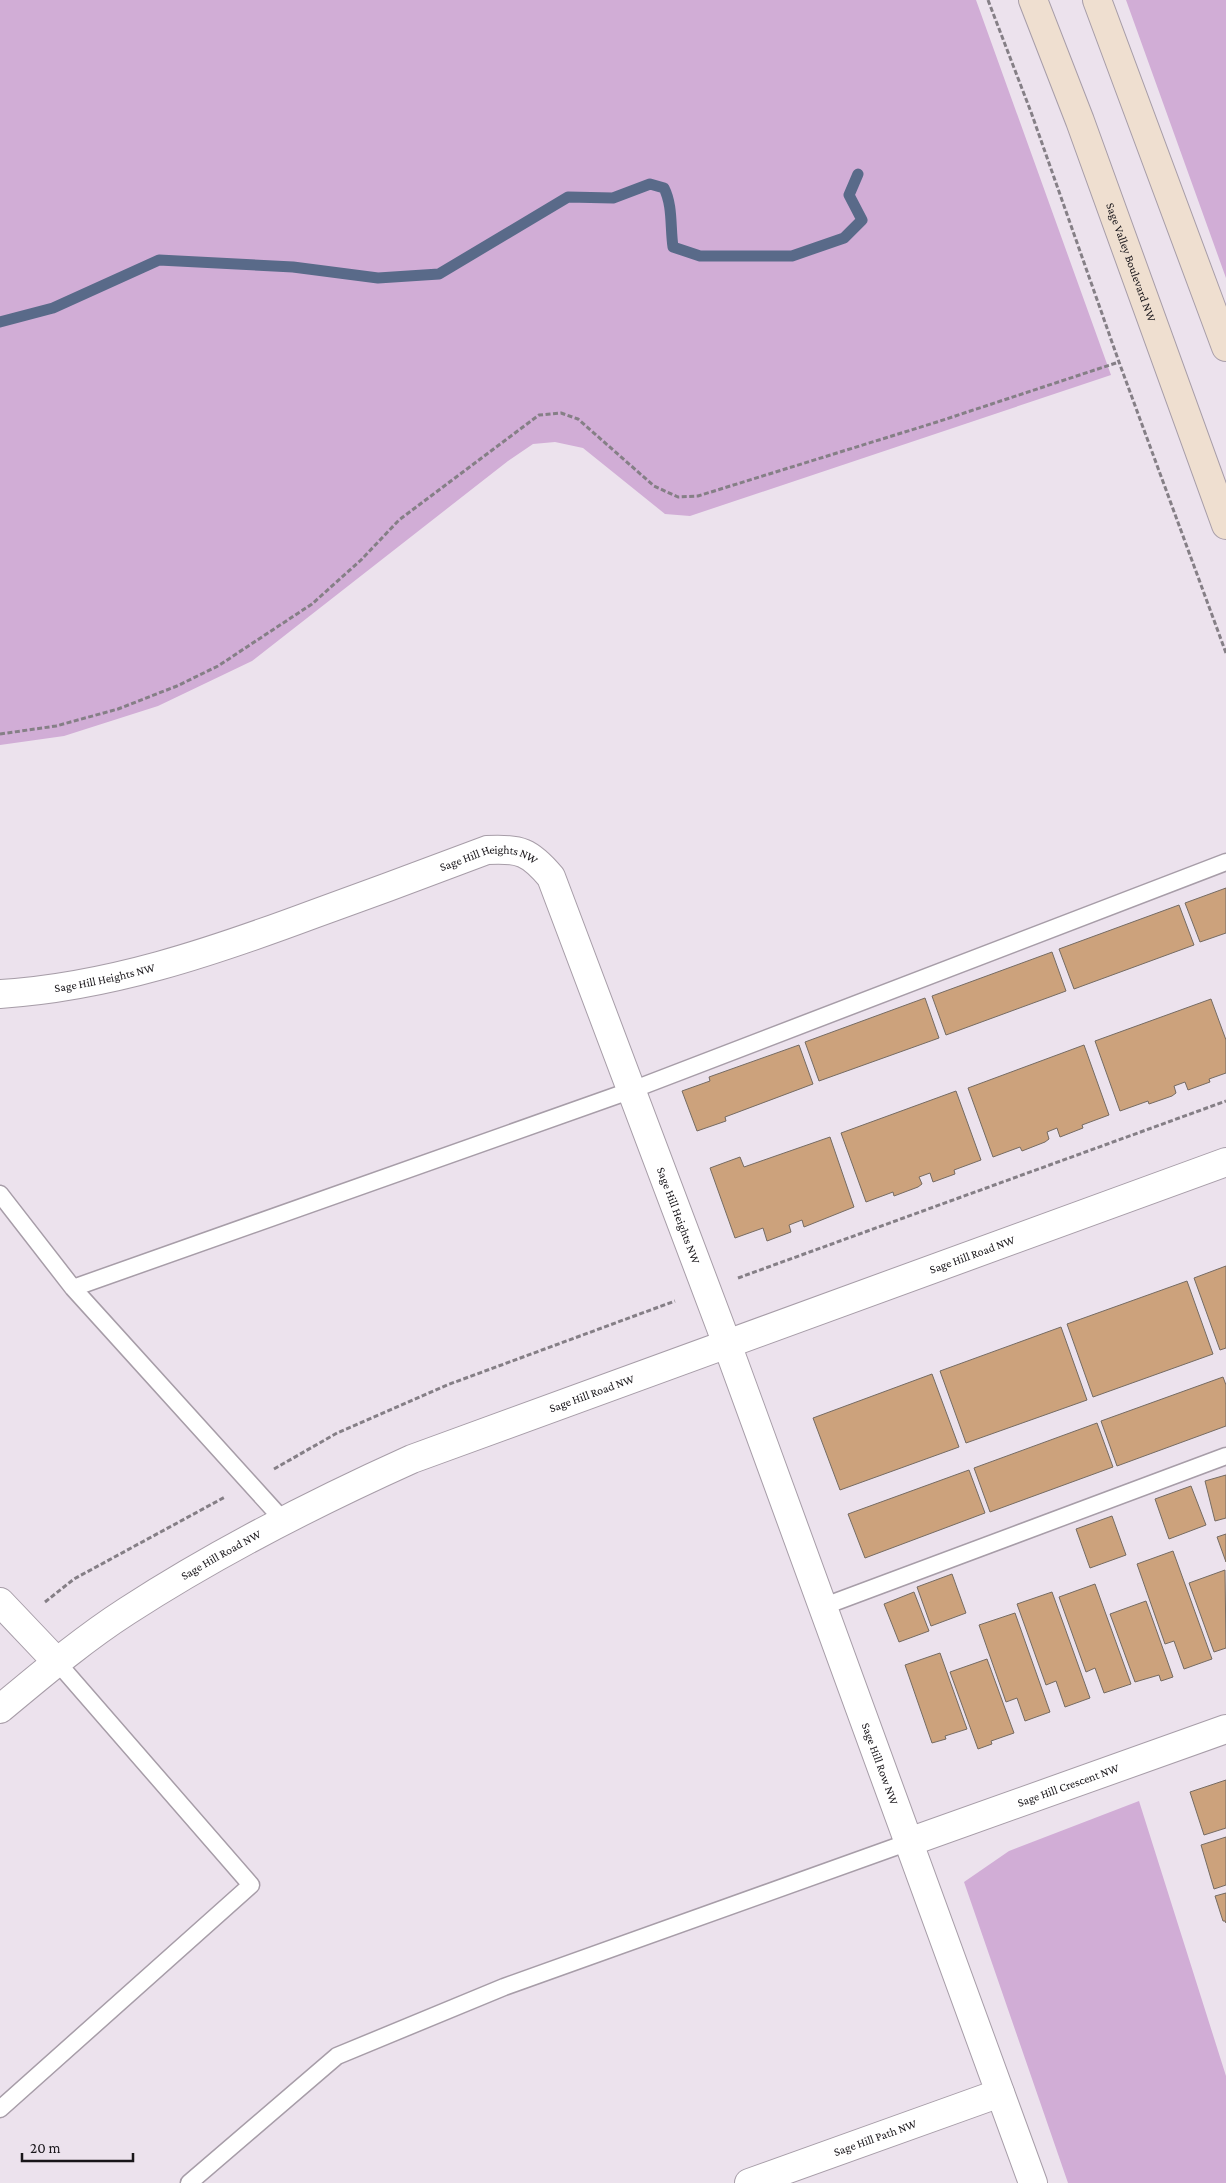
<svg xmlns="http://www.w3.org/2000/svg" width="1226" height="2183" font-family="'Crimson Pro',serif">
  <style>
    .green { fill: #d1add6 }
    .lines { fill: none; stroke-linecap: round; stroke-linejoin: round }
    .stream { stroke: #596a89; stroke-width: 11 }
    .building { fill: #cca27c; stroke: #756b62 }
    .lane-casing { stroke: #a79da8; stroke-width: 19 }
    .street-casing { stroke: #a79da8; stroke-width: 30 }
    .secondary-casing { stroke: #a79da8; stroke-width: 30 }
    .path { stroke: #857f86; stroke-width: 3; stroke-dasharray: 5 2.5; stroke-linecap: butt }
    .lane { stroke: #fff; stroke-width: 16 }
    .street { stroke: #fff; stroke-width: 28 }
    .secondary { stroke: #efdfd0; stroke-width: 28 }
    .labels { text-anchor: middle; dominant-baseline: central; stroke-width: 4.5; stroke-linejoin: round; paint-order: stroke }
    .street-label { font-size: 12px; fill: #19161a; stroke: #ece2ed }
  </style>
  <rect width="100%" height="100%" fill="#ece2ed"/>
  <path class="green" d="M0,0h976l135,375 -421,141 -25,-2 -82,-66 -28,-6 -22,2 -25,17 -256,200 -94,45 -94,30 -64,9z
    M1126,0h100v278z
    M1139,1801l87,275v107h-158l-104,-301 45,-31z"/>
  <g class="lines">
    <path class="stream" d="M0,322l53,-14 106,-48 134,7 85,11 61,-4 129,-77 45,1 37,-14 14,4c9,18 6,39 9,59l27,9h92l52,-18 18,-18 -13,-25 9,-21"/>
  </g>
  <path class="building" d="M1226,888v45l-26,9 -15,-39z
    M1179,905l15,40 -120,44 -15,-40z
    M1052,952l14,39 -120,44 -14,-39z
    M925,998l14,40 -120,43 -14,-39z
    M1211,999l15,41v33l-17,6 1,3 -22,8 -3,-8 -11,4 2,7 -4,3 -23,8 -1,-3 -28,10 -25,-70z
    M799,1045l14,39 -88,33 1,4 -29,10 -15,-40 28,-10 -1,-4z
    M1084,1045l25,70 -27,10 1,3 -23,9 -3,-9 -10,4 2,7 -4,3 -23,9 -2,-4 -27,10 -25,-69z
    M956,1091l25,69 -27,10 1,4 -22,8 -3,-9 -11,4 3,7 -4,3 -24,9 -1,-4 -27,10 -25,-69z
    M830,1137l24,70 -50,20 -2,-7 -13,5 2,7 -24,9 -4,-13 -28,10 -25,-70 30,-11 4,10z
    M1226,1266v82l-6,2 -26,-72z
    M1187,1281l26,73 -120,43 -26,-73z
    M1061,1327l26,73 -121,43 -26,-72z
    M932,1374l27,73 -119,43 -27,-72z
    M1223,1377l3,8v41l-109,40 -16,-45z
    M1097,1423l16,44 -123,45 -16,-44z
    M969,1470l16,43 -120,45 -17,-44z
    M1226,1475v43l-11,3 -10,-40z
    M1191,1486l15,39 -37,14 -14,-40z
    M1112,1516l14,39 -36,13 -14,-39z
    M1226,1534v28l-9,-25z
    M1173,1551l39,108 -28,10 -10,-28 -9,3 -28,-80z
    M1225,1570l1,78 -12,4 -25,-69z
    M952,1574l14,39 -35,13 -14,-39z
    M1095,1584l36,100 -27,9 -9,-25 -9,4 -27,-75z
    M914,1592l15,39 -30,11 -15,-38z
    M1052,1592l38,106 -25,9 -9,-26 -10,4 -29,-81z
    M1146,1601l27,76 -12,4 -2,-6 -24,7 -25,-68z
    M1015,1613l35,99 -25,9 -8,-23 -11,4 -27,-77z
    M940,1653l27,76 -22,7 1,3 -14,4 -27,-78z
    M987,1659l27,74 -23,8 1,3 -14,5 -28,-77z
    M1226,1780v48l-22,7 -14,-43z
    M1226,1837v48l-12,4 -13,-44z
    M1226,1893v30l-1,-2h-2l-8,-25z"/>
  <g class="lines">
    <g class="lane-casing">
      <path id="lane" d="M0,1194l73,94 210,232
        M73,1288l559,-198 594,-228
        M822,1607l404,-151
        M0,2109l251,-224 -194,-223
        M189,2183l148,-127 167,-69 405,-145"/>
    </g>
    <g class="street-casing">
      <g id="street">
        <path id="s1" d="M0,994c109,-7 212,-42 314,-80 58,-21 115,-42 173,-64 33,-2 43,2 64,27l176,467 306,839"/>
        <path d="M0,1602l57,60"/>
        <path id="s2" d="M0,1709c41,-34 82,-69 127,-98 91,-59 185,-107 285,-152l814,-297"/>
        <path id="s3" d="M909,1842l317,-113"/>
        <path id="s4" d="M749,2183l251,-90"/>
      </g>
    </g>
    <g class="secondary-casing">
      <g id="secondary">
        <path id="s5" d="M1033,0l47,121 146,404"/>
        <path d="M1097,0l129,347"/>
      </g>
    </g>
    <path class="path" d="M988,0l43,112 88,250 107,291
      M0,734l56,-8 62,-17 59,-23 41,-20 94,-62 49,-44 38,-40 140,-105 22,-2 17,6 76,67 24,11 20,-1 239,-74 182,-60
      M738,1278l488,-177
      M274,1469l63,-36 110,-48 228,-84
      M45,1602l29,-23 151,-82"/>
    <use href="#lane" class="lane"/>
    <use href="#street" class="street"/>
    <use href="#secondary" class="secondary"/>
  </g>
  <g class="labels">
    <g class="street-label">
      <text stroke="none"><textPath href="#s5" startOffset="280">Sage Valley Boulevard NW</textPath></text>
      <text stroke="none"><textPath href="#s1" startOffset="511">Sage Hill Heights NW</textPath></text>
      <text stroke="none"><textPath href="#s1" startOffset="106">Sage Hill Heights NW</textPath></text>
      <text stroke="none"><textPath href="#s1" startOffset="945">Sage Hill Heights NW</textPath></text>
      <text stroke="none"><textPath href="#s2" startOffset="1080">Sage Hill Road NW</textPath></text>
      <text stroke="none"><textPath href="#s2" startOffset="675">Sage Hill Road NW</textPath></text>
      <text stroke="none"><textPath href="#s2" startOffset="270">Sage Hill Road NW</textPath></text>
      <text stroke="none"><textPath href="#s1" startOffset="1529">Sage Hill Row NW</textPath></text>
      <text stroke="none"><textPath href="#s3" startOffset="169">Sage Hill Crescent NW</textPath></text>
      <text stroke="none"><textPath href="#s4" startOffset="134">Sage Hill Path NW</textPath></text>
    </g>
  </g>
  <path d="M22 2153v8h111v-8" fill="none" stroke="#19161a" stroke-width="2.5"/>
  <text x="30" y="2153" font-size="15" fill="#19161a" stroke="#ece2ed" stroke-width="4" paint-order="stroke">20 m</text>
</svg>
